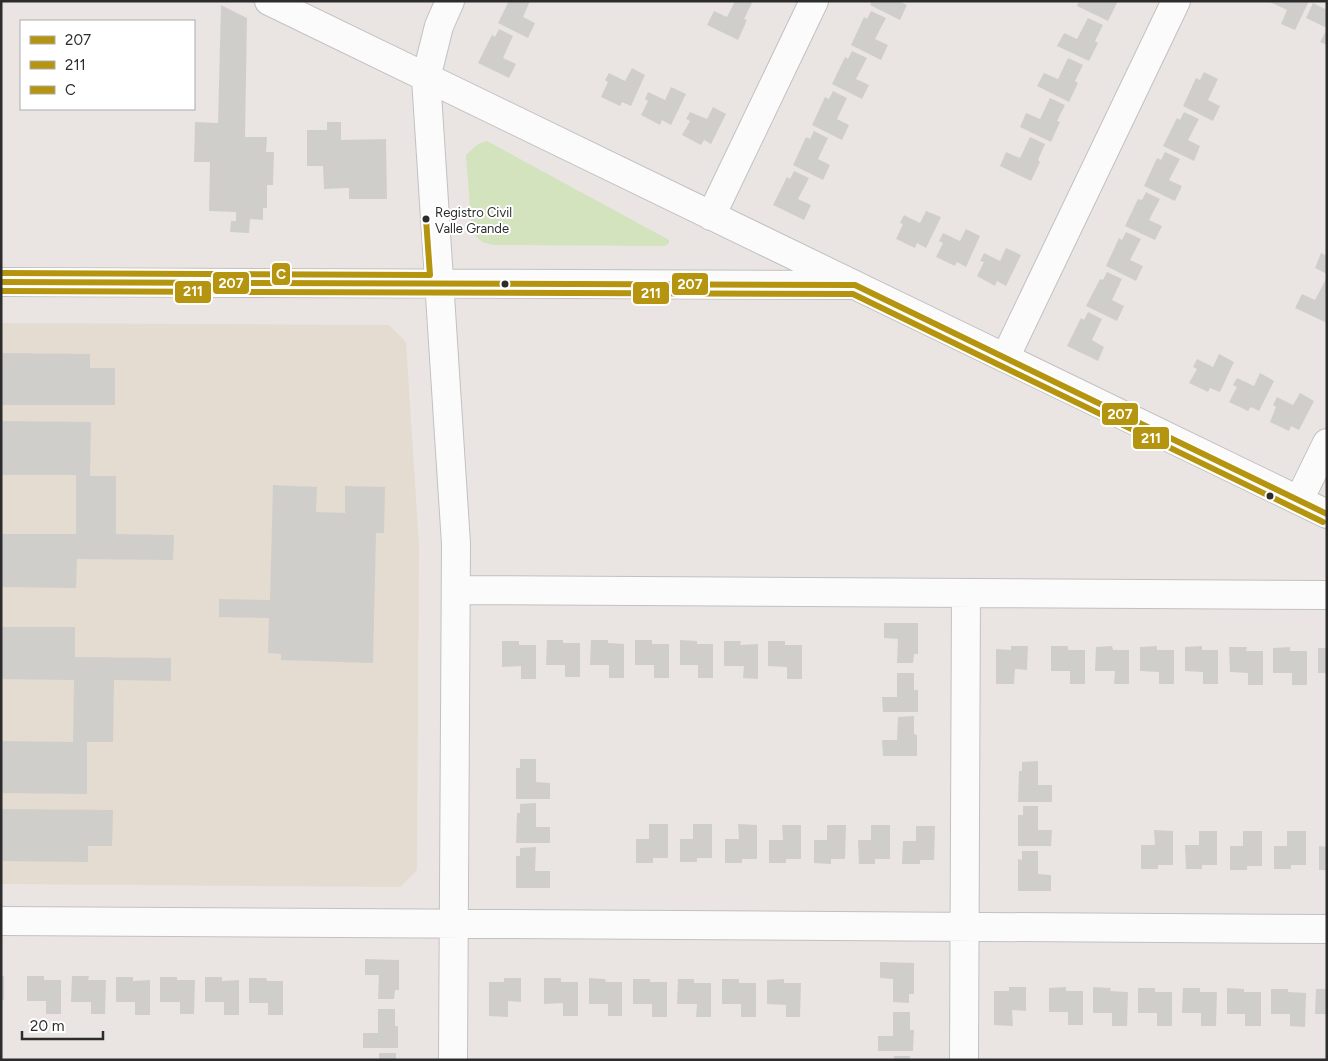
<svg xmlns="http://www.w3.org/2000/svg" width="1328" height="1061" font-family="Figtree,sans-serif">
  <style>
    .education { fill: #e4dbd1 }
    .green { fill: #d2e3bd }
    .building { fill: #d0cecb }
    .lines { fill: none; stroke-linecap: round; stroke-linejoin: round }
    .minor-casing { stroke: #c2c1c1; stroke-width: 30 }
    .minor { stroke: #fcfbfb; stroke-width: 28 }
    .bus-1-casing { stroke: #fff; stroke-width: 10 }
    .bus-2-casing { stroke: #fff; stroke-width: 10 }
    .bus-3-casing { stroke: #fff; stroke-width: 10 }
    .bus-1 { stroke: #b5950f; stroke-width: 6 }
    .bus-2 { stroke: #b5950f; stroke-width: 6 }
    .bus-3 { stroke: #b5950f; stroke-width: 6 }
    .bus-dot { fill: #2c2c2c; stroke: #fff; stroke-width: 2 }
    .labels { text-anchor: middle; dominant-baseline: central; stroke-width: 4; stroke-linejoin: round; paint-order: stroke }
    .bus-label { font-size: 13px; fill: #2c2c2c; stroke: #fff; text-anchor: start }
    .line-badge { stroke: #fff; stroke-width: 2 }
    .badge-label { font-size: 14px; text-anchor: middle; font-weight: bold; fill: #fff }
  </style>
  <rect width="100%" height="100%" fill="#eae5e2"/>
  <path class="education" d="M1,323l388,2 17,17 13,204 -2,324 -17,17 -399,-3z"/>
  <path class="green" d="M487,141l182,99v3l-4,3h-8l-164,-1 -11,-3 -10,-10 -6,-77 12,-11z"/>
  <path class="building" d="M509,1h21l-7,16 12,6 -7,15 -30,-15z
    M735,1h14l3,2 -8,16 3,1 -9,20 -31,-15 7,-14 13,6z
    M872,1h27l8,4 -7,15 -30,-15z
    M1079,1h39l-10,20 -31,-15z
    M1268,1h41l-14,29 -14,-6 6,-14z
    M1313,3l14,7v18l-21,-10z
    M221,5l26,13 -2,119h22l-1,15h8l-1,33h-6v23h-4v12l-13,-1 -1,14 -19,-1 1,-11h5v-9l-27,-1 1,-49h-16l1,-40 23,1z
    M871,11l15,7 -11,21 13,6 -7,15 -30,-15 13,-28 3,2z
    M1088,18l15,7 -8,16 3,2 -9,18 -32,-15 7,-13 13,6z
    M499,29l14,7 -10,22 13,6 -7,14 -31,-15 14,-28 3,2z
    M1327,29v16l-7,-3z
    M852,51l15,7 -11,21 13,6 -7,14 -30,-15 13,-27 3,2z
    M1068,58l15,7 -8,16 3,2 -9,19 -32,-16 7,-13 14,6z
    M632,68l13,7 -14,31 -9,-4 -2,4 -19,-9 7,-15 -3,-2 4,-7 16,8z
    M1204,72l14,7 -10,21 12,6 -7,15 -30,-15 13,-28 4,2z
    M671,87l15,7 -15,31 -9,-5 -2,5 -19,-10 7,-14 -3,-2 3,-7 17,8z
    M833,91l14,7 -10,21 12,6 -7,15 -30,-15 13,-28 4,2z
    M1050,98l15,7 -8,16 3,1 -9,20 -31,-15 6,-14 14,6z
    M713,107l13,7 -15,30 -7,-4 -3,5 -19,-10 8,-14 -4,-2 4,-7 17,7z
    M1184,112l15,7 -11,21 12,6 -6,15 -31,-15 14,-28 3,2z
    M327,122h14v18l45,-1 1,60h-38v-11l-25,1 -1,-23h-16v-36h20z
    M814,131l14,7 -10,21 12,6 -7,15 -30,-15 13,-28 4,2z
    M1030,137l15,7 -7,16 2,2 -9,19 -31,-15 6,-14 14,6z
    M1165,152l15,7 -11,21 13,6 -7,15 -31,-15 13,-28 4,2z
    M794,171l15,7 -11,21 13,6 -7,15 -31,-15 14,-28 3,2z
    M1146,192l14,7 -11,21 13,6 -7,14 -30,-14 13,-27 4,1z
    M926,211l15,6 -15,31 -9,-5 -2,5 -19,-9 7,-15 -3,-1 4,-8 16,8z
    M966,229l14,7 -14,31 -9,-5 -2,4 -19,-9 7,-14 -4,-2 4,-8 17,8z
    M1126,232l15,7 -11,21 13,6 -7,15 -30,-15 13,-28 3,2z
    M1006,248l15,7 -15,31 -9,-5 -2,5 -18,-10 7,-14 -4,-1 4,-8 16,8z
    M1321,253l6,3v18l-12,-6z
    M1107,272l15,7 -10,21 12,6 -7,15 -31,-15 14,-27 3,1z
    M1327,277v46l-32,-15 7,-14 13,6z
    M1088,312l14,7 -10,21 12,7 -6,14 -31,-15 14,-28 3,2z
    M1,353l89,1v14h25v37h-114z
    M1219,354l15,8 -14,30 -10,-4 -2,4 -19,-9 8,-14 -4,-2 4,-8 16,8z
    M1260,373l14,8 -15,30 -8,-4 -3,4 -19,-9 8,-15 -4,-2 4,-7 17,8z
    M1300,393l14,8 -15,29 -8,-4 -2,5 -19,-9 6,-15 -3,-2 4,-8 16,8z
    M1,421l90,1 -1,54h26v58l58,1 -1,25 -96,-1 -1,29 -75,-1v-53h75v-59h-75z
    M273,485l44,2 -1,25 29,1v-27l40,1 -1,46h-8l-3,130 -92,-3v-6l-13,-1 1,-35 -50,-1v-18l51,1z
    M884,623h34v31h-4l-1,9h-16l1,-24 -14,-1z
    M1,627h74v30l96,1v23l-57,-1 -1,62h-26v52l-86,-1v-52l72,1 1,-62 -73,-1z
    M547,640h16v3h17v34h-15v-12h-19z
    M591,640h17v3l16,1v34h-15v-13h-19z
    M635,640h17v4h17v34h-15v-13h-19z
    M680,640l17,1v3h16v34h-15v-13h-18z
    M502,641h17v4h17v34h-15v-13l-19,1z
    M724,641h17l-1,4 18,-1v35l-15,-1 1,-12h-20z
    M768,641h17v4h17v34h-15v-12l-19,-1z
    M1011,646h17l-1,24 -12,-1 -1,15h-18v-35l15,1z
    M1051,646h17v4h17v34h-15v-13h-19z
    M1112,646l1,4h16v34h-15l1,-13h-20l1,-24z
    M1157,646v4h17v34h-15v-12l-19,-1v-24z
    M1202,646v4h16v34h-15v-12l-18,-1v-24z
    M1229,647h18l-1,4h17v34h-15v-12l-18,-1z
    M1290,647v4h17v34h-15v-12h-19v-25z
    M1318,648h9v25h-9z
    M897,673h17v17h4v22h-35l-1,-15h15z
    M914,716v18l3,1v21h-34l-1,-16h15l1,-23z
    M520,759h16v23l14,1v16h-34v-31h4z
    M1038,761v24h14v17h-34l1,-31h3v-9z
    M536,803v24h14v16h-34l1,-30h3v-9z
    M1023,806h15v24h14l-1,16h-33v-31h5z
    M1,809l112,1 -1,36h-24v16l-87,-1z
    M649,824h19v34h-15v5h-17v-24h13z
    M693,824h19v34h-15v4h-17v-23h13z
    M738,824l19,1v34h-15v4h-17v-24h14z
    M782,825h19v34h-15v4h-17v-23h14z
    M827,825h19l-1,34h-14v5l-17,-1v-23h13z
    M871,825h19v34h-15v5h-16l-1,-24h13z
    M916,826h19l-1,34h-14v4h-18l1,-23h13z
    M1154,830l19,1v34h-15v4h-17v-24h14z
    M1199,831h18v34h-15v4h-16l-1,-24h14z
    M1243,831h19v35h-15v4h-17v-24h13z
    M1287,831h19v34h-15v4h-17v-23h13z
    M1319,846l8,1v23h-8z
    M536,847l-1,24h15v17h-34v-32h4v-8z
    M1022,851h16v23l13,1v16h-33v-32l4,1z
    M365,959l34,1v30h-4l-1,9h-16l1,-24h-14z
    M880,962l34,1v31h-5v9l-16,-1v-23l-13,-1z
    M1,976h3v24h-3z
    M27,976h17v4h17v34h-15v-13h-19z
    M72,976h17l-1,4h18l-1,34h-14v-12h-20z
    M116,977h17v4l17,-1v35h-15v-13h-19z
    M160,977h17v3h18l-1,34h-14v-12h-20z
    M205,977h17v4l17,-1v35h-15v-13h-19z
    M249,978h17l1,3h16v34h-15v-12h-19z
    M504,978h17v24l-13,-1v16l-19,-1v-34h15z
    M544,978h17v4h17v34h-15v-13l-19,1z
    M589,978l16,1 1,3h16v34h-14v-12h-19z
    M633,979h17v3h17v35h-15v-13h-19z
    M678,979h16v4h17v34h-15l1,-13h-20z
    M722,979h17v4h17v34h-15v-13h-19z
    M784,979v4h17l-1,34h-14v-12l-19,-1v-24z
    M1009,987h17v24l-14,-1 1,16 -19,-1v-34h15z
    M1066,987v4h17v34h-15v-13h-19v-24z
    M1093,987l18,1 -1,3 18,1 -1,34h-15v-13h-19z
    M1138,988h17v4h17v34h-15v-13h-19z
    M1183,988h17v4h17l-1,34h-15v-13h-19z
    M1227,988l17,1v3h17v34h-16v-12h-18z
    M1271,989h17v3l18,1 -1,34 -15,-1v-12h-19z
    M1316,989h11v25h-12z
    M378,1009h17v17h3v22h-35v-15h15z
    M893,1012h17v18h4l-1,21h-35v-15h15z
    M379,1053h17v7h-17z
    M894,1056h16v4h-16z"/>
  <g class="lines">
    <g class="minor-casing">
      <path id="minor" d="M269,1l1058,513
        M450,1l-11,25 -13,52 30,466 -3,516
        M711,216l103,-215
        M1,282l848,3
        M1005,358l171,-357
        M1299,500l28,-57
        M456,590l871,5
        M1,921l1326,8
        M964,1060l2,-467"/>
    </g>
    <use href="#minor" class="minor"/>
    <g class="bus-1-casing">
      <path id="bus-1" d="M1,282l854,3 472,229"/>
    </g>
    <g class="bus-2-casing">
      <path id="bus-2" d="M1,291l852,3 470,228"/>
    </g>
    <g class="bus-3-casing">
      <path id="bus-3" d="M1,273l429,2 -4,-56"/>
    </g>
    <use href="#bus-1" class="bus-1"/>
    <use href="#bus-2" class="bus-2"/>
    <use href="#bus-3" class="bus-3"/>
  </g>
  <g class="bus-dot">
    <circle cx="426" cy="219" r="4.5"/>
    <circle cx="505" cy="284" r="4.5"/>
    <circle cx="1270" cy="496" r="4.5"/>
  </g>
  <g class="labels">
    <g class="bus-label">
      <text x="435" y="212">Registro Civil<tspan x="435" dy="16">Valle Grande</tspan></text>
    </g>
  </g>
  <g class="line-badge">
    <rect x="271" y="262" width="20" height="24" rx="5" fill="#b5950f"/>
    <rect x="212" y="271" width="38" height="24" rx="5" fill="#b5950f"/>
    <rect x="671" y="272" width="38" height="24" rx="5" fill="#b5950f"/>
    <rect x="174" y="280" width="38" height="24" rx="5" fill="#b5950f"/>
    <rect x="632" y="281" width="38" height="24" rx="5" fill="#b5950f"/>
    <rect x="1101" y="402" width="38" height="24" rx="5" fill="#b5950f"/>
    <rect x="1132" y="426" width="38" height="24" rx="5" fill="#b5950f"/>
  </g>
  <g class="badge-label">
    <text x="281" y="279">C</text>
    <text x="231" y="288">207</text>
    <text x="690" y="289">207</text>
    <text x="193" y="296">211</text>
    <text x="651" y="298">211</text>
    <text x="1120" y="419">207</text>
    <text x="1151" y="443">211</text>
  </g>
  <rect width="1328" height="1061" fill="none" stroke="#2c2c2c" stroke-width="5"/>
  <rect x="20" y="20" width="175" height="90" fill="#ffffff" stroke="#ababab"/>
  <rect x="30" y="36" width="25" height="8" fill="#b5950f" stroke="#ababab"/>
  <text x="65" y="45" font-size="15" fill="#2c2c2c">207</text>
  <rect x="30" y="61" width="25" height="8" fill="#b5950f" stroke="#ababab"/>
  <text x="65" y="70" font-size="15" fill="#2c2c2c">211</text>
  <rect x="30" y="86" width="25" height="8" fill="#b5950f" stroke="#ababab"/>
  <text x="65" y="95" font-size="15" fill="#2c2c2c">C</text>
  <path d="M22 1031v8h81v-8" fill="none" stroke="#2c2c2c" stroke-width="2.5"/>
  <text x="30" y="1031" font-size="15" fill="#2c2c2c" stroke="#ffffff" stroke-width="4" paint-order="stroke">20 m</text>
</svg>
